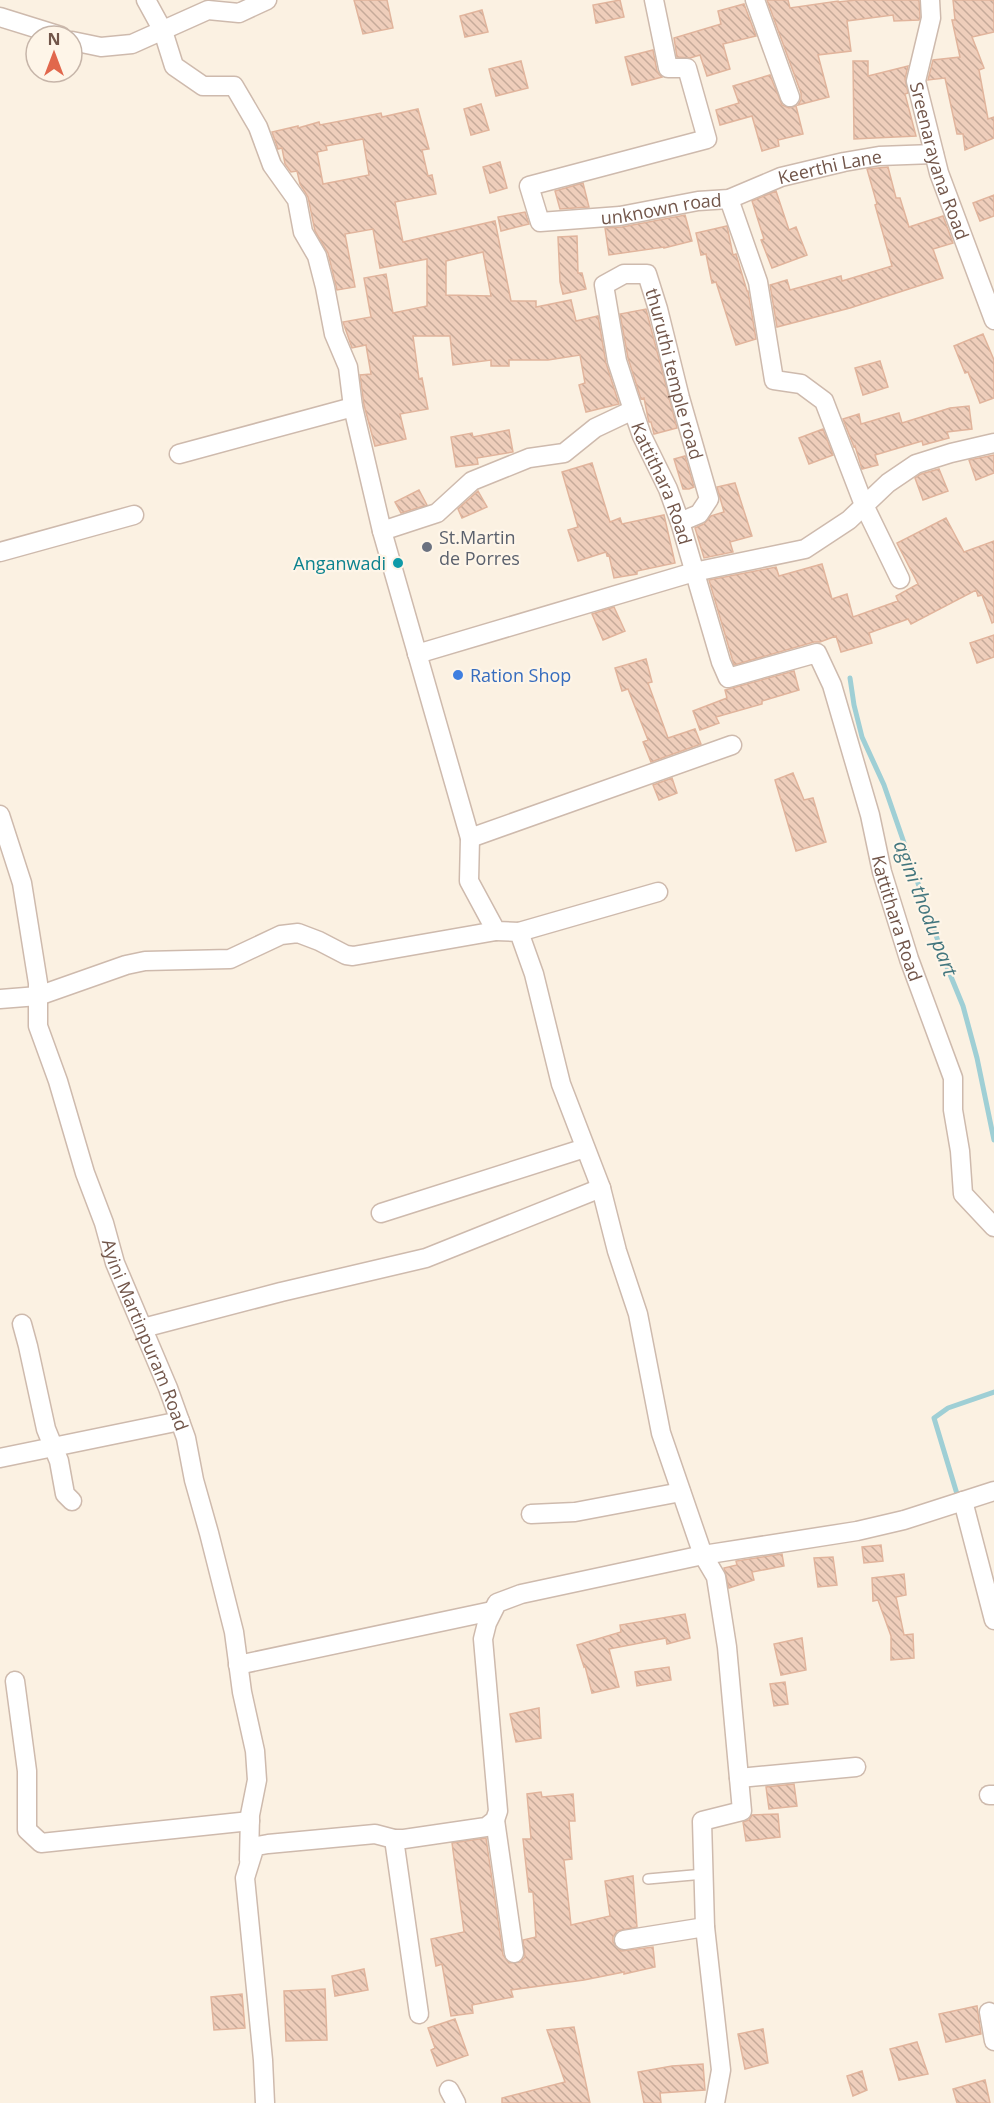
<svg xmlns="http://www.w3.org/2000/svg" width="994" height="2103" font-family="'Open Sans',sans-serif">
  <style>
    .lines { fill: none; stroke-linecap: round; stroke-linejoin: round }
    .stream { stroke: #9fcfd5; stroke-width: 5 }
    .building { fill: url(#building-back-hatch); stroke: #e1b49c; stroke-width: 1.5; fill-rule: evenodd }
    .service-casing { stroke: #cebaad; stroke-width: 12 }
    .minor-casing { stroke: #cebaad; stroke-width: 21 }
    .service { stroke: #fff; stroke-width: 9 }
    .minor { stroke: #fff; stroke-width: 18 }
    .worship-dot { fill: #6b7280; stroke: #fef5e8; stroke-width: 2 }
    .culture-dot { fill: #0f9aa8; stroke: #fef5e8; stroke-width: 2 }
    .shop-dot { fill: #3f7fe0; stroke: #fef5e8; stroke-width: 2 }
    .labels { text-anchor: middle; dominant-baseline: central; stroke-width: 4.5; stroke-linejoin: round; paint-order: stroke }
    .street-label { font-size: 18px; fill: #72564a; stroke: #fef5e8 }
    .worship-label { font-size: 18px; fill: #5b616d; stroke: #fef5e8; text-anchor: start }
    .culture-label { font-size: 18px; fill: #0d838f; stroke: #fef5e8; text-anchor: end }
    .shop-label { font-size: 18px; fill: #366cbe; stroke: #fef5e8; text-anchor: start }
    .water-label { font-size: 20px; font-style: italic; fill: #42767e; stroke: #fef5e8 }
  </style>
  <defs>
    <pattern id="building-back-hatch" width="6" height="6" patternUnits="userSpaceOnUse" patternTransform="scale(1.5)"><rect width="6" height="6" fill="#efcebb"/><path d="M-1 5l2 2M0 0l6 6M5-1l2 2" fill="none" stroke="#c6aa9a"/></pattern>
  </defs>
  <rect width="100%" height="100%" fill="#fbf1e2"/>
  <g class="lines">
    <path class="stream" d="M850,678l4,27 8,32 22,48 63,182 16,39 14,52 17,82
      M957,1494l-23,-76 14,-10 46,-16"/>
  </g>
  <path class="building" d="M354,0h33l6,28 -30,6z
    M620,0l4,17 -28,6 -3,-18z
    M767,0h21l2,8 48,-7v1l18,-2h63l1,17 -1,3 -25,1 -1,-6 -46,6 4,30 -33,4 11,42 -31,8 3,-5v-7z
    M953,0h41v32l-22,5 12,31 -5,2 9,49 6,-2v21l-29,12 -2,-16h-6l-12,-56 -17,2 5,-20 27,-3 -8,-37h3z
    M744,4l12,32 -33,8 7,25 -23,7 -7,-21 -10,3 -13,-1 -3,-19 47,-14 -3,-13z
    M482,10l6,22 -23,5 -5,-21z
    M653,50l4,21 5,6 -30,8 -7,-28z
    M521,61l7,27 -32,8 -7,-27z
    M853,61h15v15l40,-10 -3,13 3,14 -3,1 11,42 -62,3z
    M770,75l12,30 7,3 7,-2 7,28 -25,6 1,6 -17,5 -10,-35 -32,9 -4,-15 23,-7 -6,-17z
    M481,104l8,26 -18,5 -7,-26z
    M418,109l11,40 -7,1 6,26 4,-1 4,19 -41,8 8,40 92,-21 16,80h25v6l35,-7 5,21 22,-5 8,47 13,41 -33,8 -7,-27 6,-2 -5,-28 -32,5h-39v6h-18v-6l-38,5 -3,-29h-37l6,43 3,-1 6,31 -28,5 6,25 -31,7 -11,-41 -4,-30 11,-1 -5,-29 -14,3 -9,-26 28,-5 -7,-39 22,-4 7,39 34,-7v-47l-47,9 -7,-39 -28,5 10,53 -18,3 -9,-37 -13,-22 -7,-34 -8,-13 -3,-13 -6,1 -6,-8 -3,-16 -4,1 -6,-17 26,-6v2l21,-6 1,3 61,-12 1,4zM363,139l6,36 -46,9 -6,-32 10,-2 -1,-4zM483,252l8,44 -45,-1v-34z
    M500,162l7,26 -17,5 -7,-26z
    M888,167l8,31h4l9,29 34,-11 10,27 -20,6 10,29 -93,30 -73,19 -7,-42 17,-5 3,10 51,-14 1,5 50,-15 -17,-61 2,-1 -10,-35z
    M583,183l6,24 -29,2 -5,-18z
    M776,191l13,39 7,-3 11,28 -35,13 -11,-28 3,-1 -12,-38z
    M994,195v21l-14,5 -7,-18z
    M525,212l4,12 -28,7 -3,-14z
    M685,215l7,26 -28,7v-1l-55,8 -4,-27 17,-1z
    M727,226l6,29 3,-1 11,37h1l8,48 -20,6 -20,-63 -4,1 -6,-29 -5,1 -5,-22z
    M577,236l1,37h4l4,16 -23,5 -3,-12 -2,-45z
    M646,309l31,119 -23,6 -3,-12h-2l-1,-4 -4,-20 -3,1 -13,-41 -8,-44z
    M983,334l11,26v38l-14,5 -12,-31 -3,1 -11,-27z
    M880,361l8,26 -25,8 -8,-27z
    M969,406l3,23 -25,3 2,6 -26,7 -1,-4 -47,14 3,10 -16,4 -7,-23 -1,1 -11,-28 16,-5 2,10 38,-11 3,10 48,-15z
    M823,429l10,26 -24,9 -10,-26z
    M509,430l4,22 -36,6 1,6 -22,3 -5,-30 21,-4 1,4z
    M994,455v18l-18,7 -7,-20z
    M685,456l9,31 -5,2h-6l-9,-30z
    M592,463l18,59 10,-4 2,6 42,-9 11,48 -38,8v3l-23,4 -5,-23 -2,1 -1,-4 -28,9 -10,-31 10,-3 -16,-55z
    M939,469l9,22 -25,9 -8,-22 6,-4z
    M735,483l17,53 -22,6 3,10 -29,6 -9,-30 9,-4 7,-8 13,-4 -7,-25z
    M419,490l8,15 -26,8 -6,-11z
    M478,491l9,16 -25,11 -4,-9z
    M946,518l18,34 30,-11v81l-2,1 -10,-28 -4,1 -2,-6 -65,34 -3,-5 -39,14 3,10 -31,9 -5,-16 -16,6h-6l-80,23 -25,-85 67,-13 3,9 43,-12 10,35 15,-5 6,23 45,-16 -2,-5 22,-12 -21,-41z
    M614,607l11,24 -22,9 -11,-26z
    M994,635v22l-17,6 -7,-20z
    M646,659l6,23 -4,1 20,55 27,-9 6,15 -50,18 -8,-20 5,-2 -20,-51 -6,2 -7,-23z
    M794,671l5,19 -37,11v3l-46,13 3,6 -19,7 -7,-19 34,-13 -2,-8z
    M793,773l11,27 9,-2 13,44 -30,9 -21,-71z
    M672,778l5,15 -18,7 -6,-15z
    M881,1545l2,16 -19,2 -2,-16z
    M782,1554l2,12 -32,6 2,8 -25,8 -5,-20 13,-3 -1,-4z
    M833,1557l4,28 -19,2 -4,-29z
    M904,1574l2,21 -10,2 8,38 9,-1 1,24 -23,2v-24l-13,-36 -5,1 -1,-23z
    M685,1614l5,24 -23,6 -1,-6 -57,11 10,38 -27,6 -7,-27 -1,1 -7,-22 44,-13 -1,-7z
    M802,1638l4,32 -25,5 -7,-31z
    M669,1667l2,13 -34,6 -2,-14z
    M785,1682l3,22 -14,2 -4,-22z
    M539,1708l2,30 -25,4 -6,-28z
    M794,1784l3,22 -28,3 -3,-22z
    M541,1792l1,5 31,-3 2,27h-6l3,38 -8,1 7,65 39,-9 -5,-35 28,-5 4,51 -20,4 -4,6v5l8,9 32,-4 2,20 -31,7v-2l-40,8 -73,10 2,7 -41,8 1,8 -22,3 -9,-52 -6,2 -5,-27 33,-7 -12,-89 34,-5 17,117 6,8 11,-1 5,-5 -2,-17 13,-3 -3,-45h-4l-6,-53h8l-4,-45z
    M778,1814l2,23 -34,4 -3,-19 6,-2 3,-5z
    M364,1969l4,21 -33,6 -3,-20z
    M325,1989l2,51 -41,1 -2,-50z
    M242,1994l3,34 -31,2 -3,-33z
    M977,2006l4,28 -35,8 -7,-28z
    M455,2019l13,36 -31,11 -6,-16 4,-2 -7,-20z
    M574,2027l16,76h-88v-5l63,-16 -18,-52z
    M763,2029l5,34 -23,6 -7,-35z
    M917,2042l11,32 -29,6 -9,-31z
    M703,2064l2,26 -45,3 1,10h-17l-6,-31 34,-6z
    M862,2071l5,19 -14,6 -6,-20z
    M985,2080l5,23h-33l-4,-14z"/>
  <g class="lines">
    <g class="service-casing">
      <path id="service" d="M648,1879l56,-5"/>
    </g>
    <g class="minor-casing">
      <g id="minor">
        <path id="s1" d="M146,0l17,31 11,35 29,20h31l24,41 14,38 25,35 6,32 14,24 8,31 9,47 14,33 5,40 29,124 55,-18 35,-32 57,-23 35,-5 31,-25 38,-18 9,26 26,53 12,33 41,140 7,16 89,-25 15,32 38,130 12,57 27,87 44,119v32l7,41 3,43 31,33"/>
        <path id="s2" d="M654,0l14,68h19l20,71 -178,47 11,36 80,-6 78,-15 31,-2 52,-22 63,-15 35,-6 55,-2"/>
        <path d="M755,0l35,97"/>
        <path id="s3" d="M930,0l1,18 -15,63 23,92 55,147"/>
        <path d="M0,17l61,19"/>
        <path d="M72,41l29,6 31,-3 76,-34 31,3 28,-13"/>
        <path d="M729,199l29,83 16,98 27,4 23,17 40,104 36,74"/>
        <path id="s4" d="M633,410l-16,-49 -13,-76 20,-11h23l11,35 22,89 29,101 -10,15 -19,8"/>
        <path d="M179,454l174,-47"/>
        <path d="M382,531l88,307 -1,43 27,50 23,1 15,42 27,110 40,104 16,63 21,63 23,119 42,122 13,22 11,70 15,164 -40,10 3,106 16,143 -6,33"/>
        <path d="M0,552l134,-37"/>
        <path d="M417,654l277,-82 111,-23 44,-29 39,-37 28,-19 35,-11 43,-10"/>
        <path id="s5" d="M0,815l22,68 16,100v43l20,55 27,92 19,50 11,40 53,125 18,50 8,42 15,53 25,99 8,60 13,59 2,29 -7,35 -1,45"/>
        <path d="M470,838l262,-93"/>
        <path d="M519,932l139,-40"/>
        <path d="M0,999l38,-3 88,-31 19,-4 85,-2 51,-24 17,-2 21,8 27,14 7,1 143,-25"/>
        <path d="M381,1213l204,-65"/>
        <path d="M22,1324l6,22 18,83 13,32 6,33 7,7"/>
        <path d="M143,1328l138,-36 145,-34 175,-70"/>
        <path d="M0,1458l180,-37"/>
        <path d="M963,1501l31,119"/>
        <path d="M531,1514l44,-2 106,-20"/>
        <path d="M238,1665l254,-54"/>
        <path d="M15,1681l12,90v59l14,13 209,-22"/>
        <path d="M739,1778l117,-11"/>
        <path d="M989,1795h5"/>
        <path d="M495,1820l19,133"/>
        <path d="M394,1839l25,175"/>
        <path d="M624,1940l81,-13"/>
        <path d="M989,2012l5,29"/>
        <path d="M449,2090l7,13"/>
        <path d="M265,2103l-2,-43 -18,-182 9,-29 3,-3 11,-2 107,-10 19,5h10l82,-12 9,-7 3,-9 -15,-172 4,-16 10,-20 24,-9 182,-39 154,-24 47,-11 90,-29"/>
      </g>
    </g>
    <use href="#service" class="service"/>
    <use href="#minor" class="minor"/>
  </g>
  <circle class="worship-dot" cx="427" cy="547" r="6"/>
  <circle class="culture-dot" cx="398" cy="563" r="6"/>
  <circle class="shop-dot" cx="458" cy="675" r="6"/>
  <g class="labels">
    <g class="street-label">
      <text stroke="none"><textPath href="#s3" startOffset="166">Sreenarayana Road</textPath></text>
      <text stroke="none"><textPath href="#s2" startOffset="681">Keerthi Lane</textPath></text>
      <text stroke="none"><textPath href="#s2" startOffset="506">unknown road</textPath></text>
      <text stroke="none"><textPath href="#s4" startOffset="278">thuruthi temple road</textPath></text>
      <text stroke="none"><textPath href="#s1" startOffset="976">Kattithara Road</textPath></text>
      <text stroke="none"><textPath href="#s1" startOffset="1552">Kattithara Road</textPath></text>
      <text stroke="none"><textPath href="#s5" startOffset="543">Ayini Martinpuram Road</textPath></text>
    </g>
    <g class="worship-label">
      <text x="439" y="537">St.Martin<tspan x="439" dy="21">de Porres</tspan></text>
    </g>
    <g class="culture-label">
      <text x="386" y="563">Anganwadi</text>
    </g>
    <g class="shop-label">
      <text x="470" y="675">Ration Shop</text>
    </g>
    <g class="water-label">
      <text transform="translate(926 908) rotate(69)">agini thodu part</text>
    </g>
  </g>
  <g transform="translate(54 54)"><circle r="28" fill="#fef5e8" stroke="#c6b5a9" stroke-width="1.5"/>
  <path d="M0-4.5L10 22L0 15L-10 22Z" fill="#e1674c"/>
  <text y="-9" font-size="16" font-weight="bold" text-anchor="middle" fill="#72564a">N</text>
  </g>
</svg>
